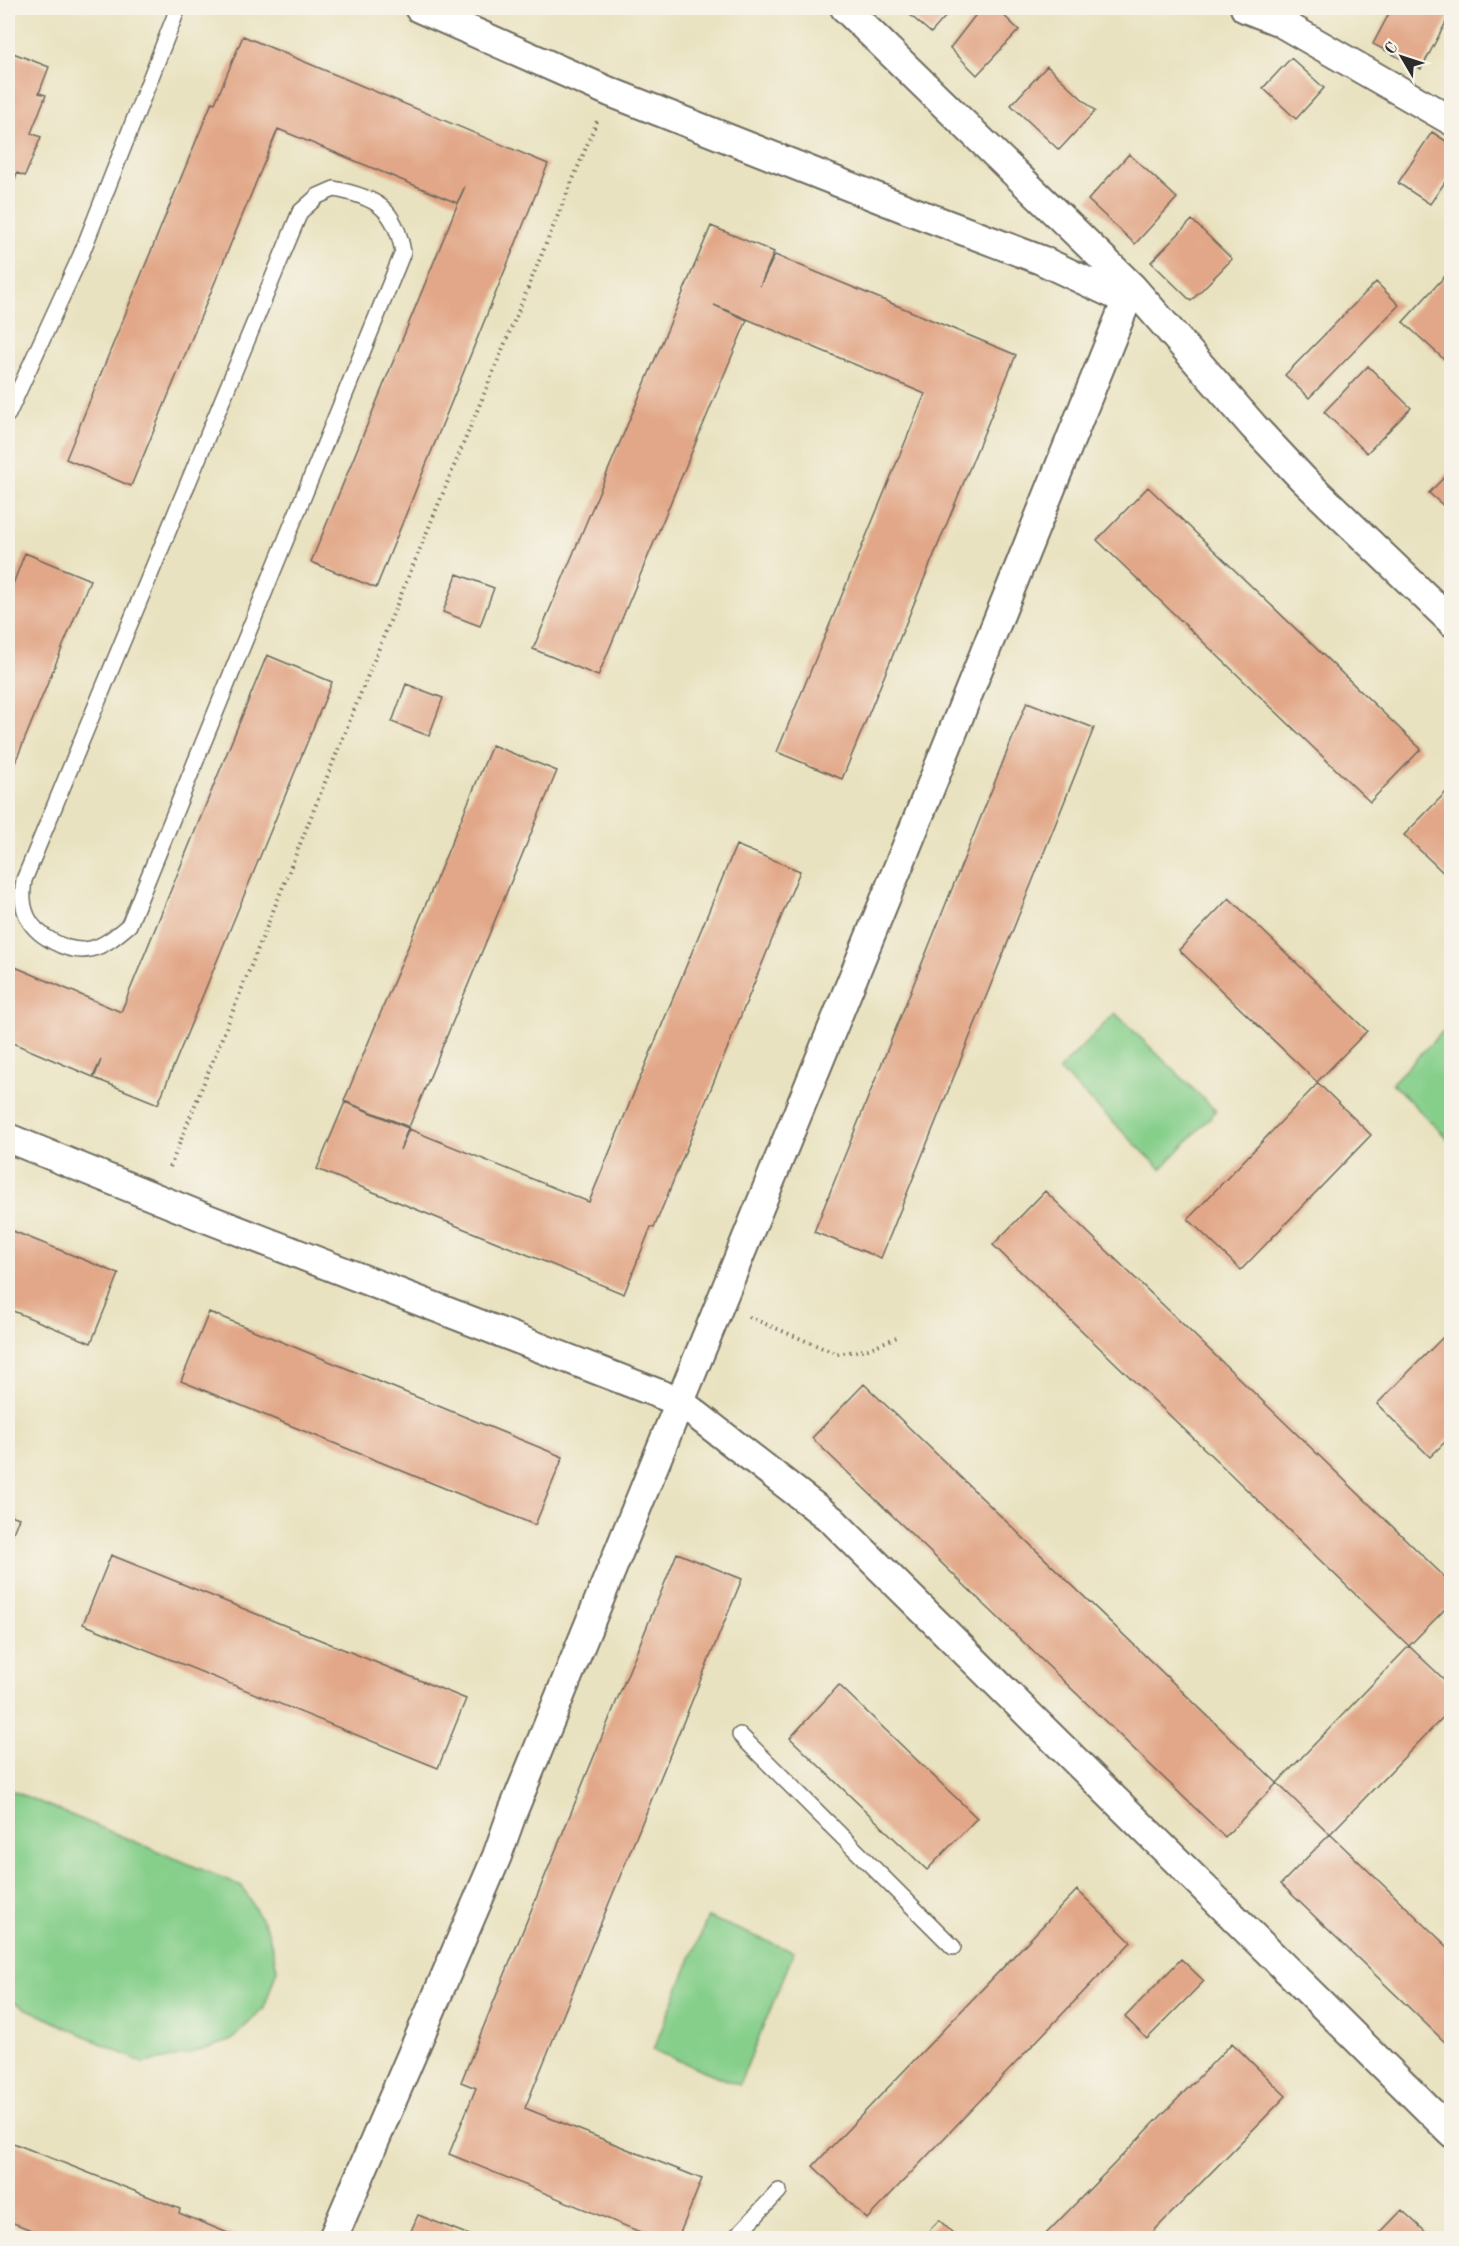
<svg xmlns="http://www.w3.org/2000/svg" width="1459" height="2246" font-family="'Old Standard TT',serif">
  <style>
    .green { fill: #86cf8b; stroke: #587d5b; stroke-width: 1.5 }
    .building { fill: #e2a788 }
    .lines { fill: none; stroke-linecap: round; stroke-linejoin: round }
    .service-casing { stroke: #6e6b5f; stroke-width: 18 }
    .minor-casing { stroke: #6e6b5f; stroke-width: 32 }
    .path { stroke: #6e6b5f; stroke-width: 4; stroke-dasharray: 1.5 4.5; stroke-linecap: butt }
    .service { stroke: #fff; stroke-width: 15 }
    .minor { stroke: #fff; stroke-width: 28 }
  </style>
  <rect width="100%" height="100%" fill="#f7f3e8"/>
  <filter id="ink" filterUnits="userSpaceOnUse"><feTurbulence type="fractalNoise" baseFrequency=".0167" numOctaves="2"/><feDisplacementMap in="SourceGraphic" scale="12" xChannelSelector="R" yChannelSelector="G"/><feConvolveMatrix kernelMatrix="1 2 1 2 8 2 1 2 1" color-interpolation-filters="sRGB"/></filter>
  <filter id="wash" filterUnits="userSpaceOnUse"><feTurbulence type="fractalNoise" baseFrequency=".008" numOctaves="4" result="noise"/><feDisplacementMap in="SourceGraphic" scale="24" xChannelSelector="R" yChannelSelector="G"/><feGaussianBlur stdDeviation="1.35" result="paint"/><feColorMatrix in="noise" values="0 0 0 0 0 0 0 0 0 0 0 0 0 0 0 0 0 1.4 0 .05"/><feComposite in="paint" operator="in"/></filter>
  <g filter="url(#wash)">
    <rect width="100%" height="100%" fill="#e9e2c0"/>
    <path class="green" d="M1115,1013l101,98 -55,58 -102,-99z
      M1451,1023v119l-59,-59z
      M8,1789l234,97 26,45 9,38 -13,39 -34,33 -40,13 -47,9 -135,-63z
      M708,1917l86,35 -55,133 -86,-35z"/>
    <g id="blocks">
      <path class="building" d="M902,8h51l-22,25z
        M981,8h15l23,22 -42,45 -27,-27z
        M1392,8h60v3l-31,58 -48,-25z
        M243,36l305,128 -172,424 -65,-26 154,-376 -8,17 -179,-74 -147,357 -65,-27 146,-357 3,1z
        M8,51l41,16 -10,26 7,2 -15,38 10,4 -16,39 -8,-3 -9,24z
        M1291,58l33,30 -28,31 -33,-31z
        M1047,66l48,45 -36,39 -48,-45z
        M1432,132l20,13v27l-22,32 -32,-21z
        M1129,154l48,44 -42,46 -47,-44z
        M1192,220l40,39 -41,42 -40,-39z
        M711,226l63,26 -14,34 15,-31 241,100 -174,424 -65,-27 148,-358 -178,-75 -33,-14 33,15 -149,356 -65,-27z
        M1446,275l6,5v76l-5,6 -44,-40z
        M1376,282l23,23 -90,93 -24,-23z
        M1368,366l43,42 -44,45 -43,-41z
        M1452,469v44l-23,-20z
        M1148,487l273,262 -51,53 -273,-262z
        M25,553l65,27 -82,200v-183z
        M457,574l37,14 -14,38 -37,-14z
        M267,655l65,27 -174,422 -64,-26 7,-18 -8,17 -85,-36v-77l113,48z
        M406,684l37,14 -14,38 -37,-14z
        M1027,702l67,26 -213,530 -67,-26z
        M492,745l65,26 -148,356 -65,-26z
        M1452,786v95l-48,-46z
        M736,845l64,26 -146,357 -3,-1 -27,67 -307,-125 28,-67 63,26 -8,22 9,-21 180,73z
        M1229,898l138,133 -50,51 -138,-132z
        M1318,1083l53,52 -130,135 -53,-51z
        M1045,1191l407,393v18l-43,44 -416,-401z
        M8,1229l111,45 -28,69 -83,-34z
        M209,1312l354,145 -28,68 -354,-144z
        M1452,1328v107l-22,22 -53,-53z
        M864,1384l413,399 132,-137 43,41v21l-122,126 -53,-51 -52,54 -413,-399z
        M8,1514l11,4 -11,27z
        M677,1553l65,26 -217,529 177,71 -24,59h-23l-206,-84 27,-66 -15,-6z
        M111,1555l355,144 -28,69 -355,-144z
        M839,1685l138,133 -50,52 -137,-132z
        M1330,1834l122,117v98l-171,-165z
        M1077,1890l54,52 -264,277 -54,-53z
        M1181,1959l23,22 -57,58 -22,-22z
        M1232,2043l54,53 -139,142h-105z
        M8,2141l172,68 -1,4 61,25h-188l-44,-17z
        M1402,2210l30,28h-57z
        M418,2215l59,23h-69z
        M939,2220l19,18h-36z"/>
    </g>
  </g>
  <g filter="url(#ink)">
    <use href="#blocks" fill-opacity="0" stroke="#6e6b5f" stroke-width="1.5"/>
    <g class="lines">
      <g class="service-casing">
        <path id="service" d="M334,189c42,8 61,19 69,63l-274,673c-12,10 -24,21 -39,24 -21,5 -55,-13 -63,-33 -5,-11 -5,-24 -3,-36l276,-668 18,-16z
          M8,414l73,-159 97,-247
          M740,1735l213,212
          M735,2238l44,-47"/>
      </g>
      <g class="minor-casing">
        <path id="minor" d="M419,8l191,84 299,118 132,50 85,40
          M845,8l287,279 122,140 49,52 149,143
          M1245,8l33,13 174,100
          M8,1138l195,79 477,185 152,118 620,613
          M333,2238l164,-382 16,-45 393,-963 226,-561"/>
      </g>
      <path class="path" d="M170,1167l213,-529 214,-517
        M749,1317l88,37 31,-5 29,-12"/>
      <use href="#service" class="service"/>
      <use href="#minor" class="minor"/>
    </g>
  </g>
  <rect width="1459" height="2246" fill="none" stroke="#f7f3e8" stroke-width="30"/>
  <g transform="translate(1402 57) rotate(309)" stroke="#f7f3e8" stroke-width="4.5" paint-order="stroke">
  <path d="M0-4.5L10 22L0 15L-10 22Z" fill="#2b2b2b"/>
  <text y="-9" font-size="16" font-weight="bold" text-anchor="middle" fill="#2b2b2b">С</text>
  </g>
</svg>
